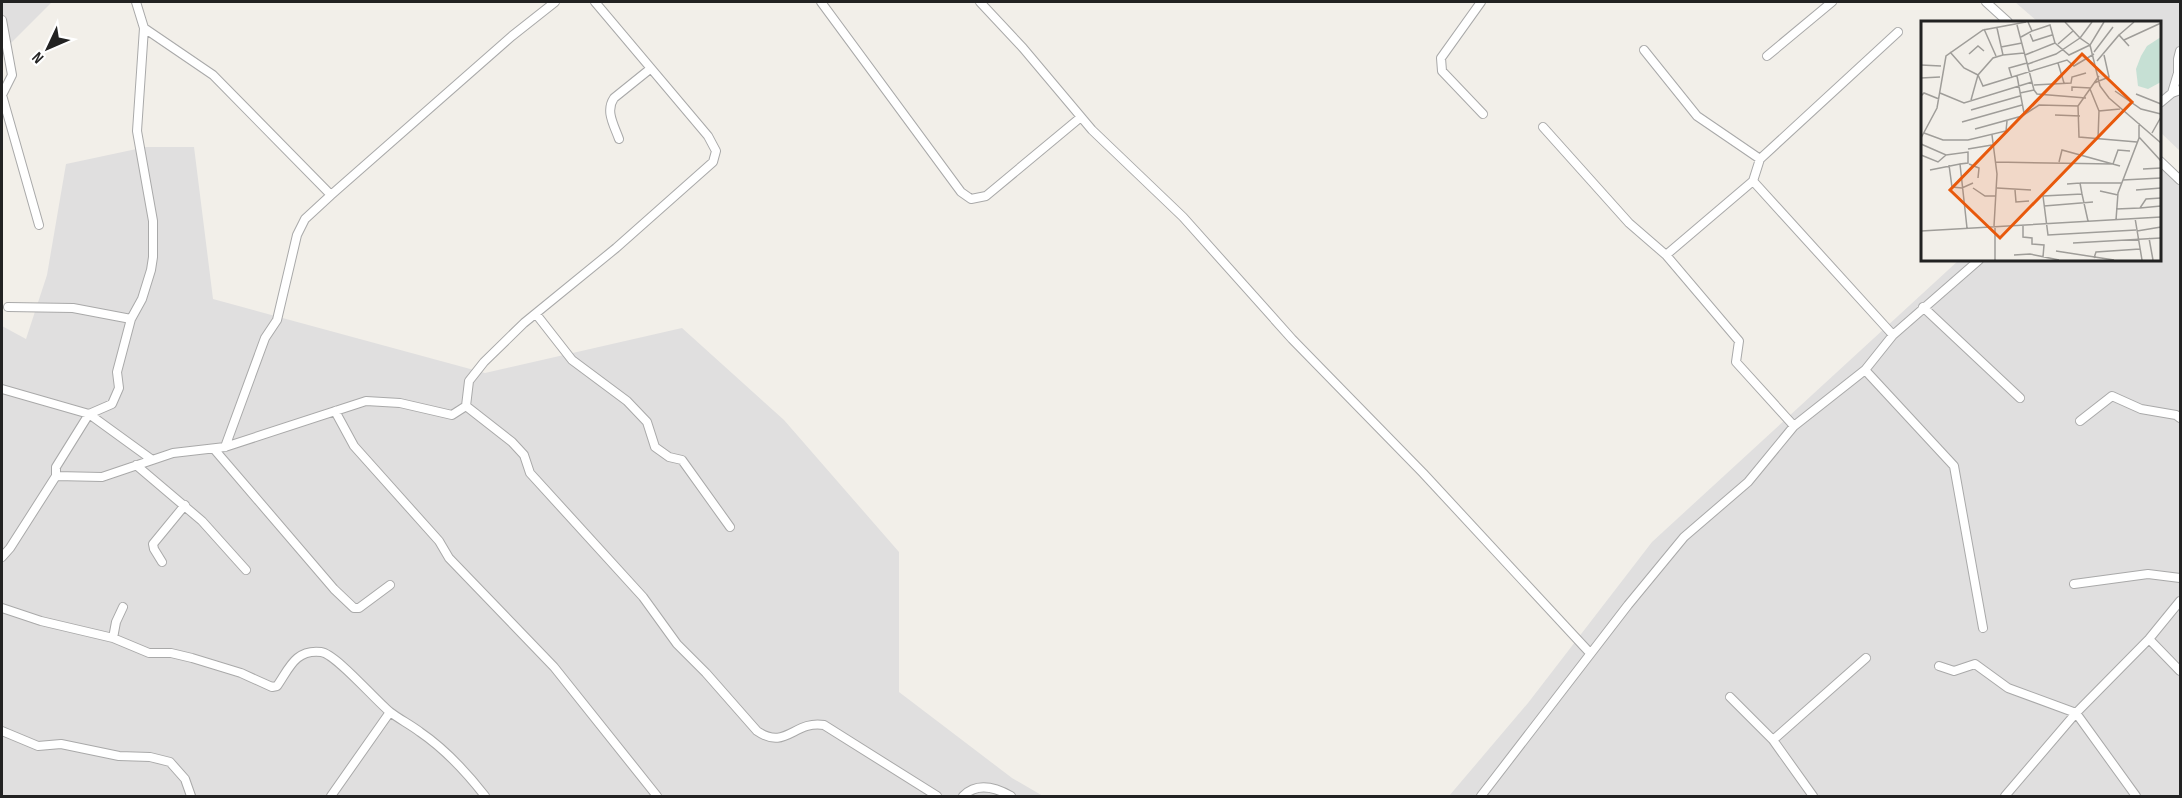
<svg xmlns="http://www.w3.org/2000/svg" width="2182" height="798" font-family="'Sofia Sans Condensed',sans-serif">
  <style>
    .residential { fill: #e0dfdf }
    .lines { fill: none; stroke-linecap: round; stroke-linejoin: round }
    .minor-casing { stroke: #a9a9a9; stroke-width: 10 }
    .minor { stroke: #fff; stroke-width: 8 }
    .inset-road { fill: none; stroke: #9f9d99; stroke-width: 1.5 }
    .view { fill: #e8590c; fill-opacity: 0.15; stroke: #e8590c; stroke-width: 3 }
    .inset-edge { fill: none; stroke: #222; stroke-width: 3 }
  </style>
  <rect width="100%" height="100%" fill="#f2efe9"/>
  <path class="residential" d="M2,2h50l-50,50z
    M2015,2h165v149l-20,-19v-110h-122z
    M146,147h48l19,152 272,74 197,-45 102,92 115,132v140l113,86 31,18h-1041v-470l24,13 21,-64 19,-111z
    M2160,164l20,19v613h-731l79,-93 124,-161 307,-282h201z"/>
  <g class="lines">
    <g class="minor-casing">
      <path id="minor" d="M595,2l113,134 8,15 -3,11 -97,86 -92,75 -40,39 -15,19 -3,25 46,36 12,13 6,18 113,124 34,47 29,29 51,58c29,20 37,-11 67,-6l113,71
        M821,2l140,190 10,7 15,-3 95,-79
        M980,2l43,46 69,82 91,87 109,122 131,134 167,180
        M1481,2l-40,56 1,13 41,43
        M1986,2l22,20
        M2,20l10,55 -10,20 37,130
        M144,28l69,47 118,120 181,-159 43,-34
        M1644,50l53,66 63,43 -7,22 -87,74
        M1767,56l65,-54
        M2172,93l6,-20v-14l2,-8
        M2160,103l12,-10 8,-3
        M1543,127l86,96 37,32 73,86 -3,21 58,64
        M619,139c-5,-14 -14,-28 -5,-41l36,-29
        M1760,159l138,-127
        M2160,161l20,19
        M1753,181l140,154
        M8,307l65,1 58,11
        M1923,307l97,91
        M536,314l36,46 55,41 20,21 8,25 14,10 13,3 48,67
        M1865,370l89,96 29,162
        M2,389l87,25 62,45
        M335,411l19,35 85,95 10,17 105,109 103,129
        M2080,421l32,-25 29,13 35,6 4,3
        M225,447l40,-109 12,-18 20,-85 8,-16 26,-24
        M214,449l120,140 20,19h5l31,-23
        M136,465l66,56 44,49
        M56,476l46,1 71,-24 52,-6 141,-46 34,2 52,12 14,-9
        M2,557l8,-9 46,-72v-9l33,-53 23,-10 7,-16 -2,-16 14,-53 11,-20 9,-29 2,-13v-36l-16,-90 7,-103 -8,-26
        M162,562l-8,-13 -1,-5 32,-39
        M2074,584l74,-10 32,4
        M123,607l-7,15 -3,16 36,15h22l21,5 49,15 31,14 5,-1c12,-17 18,-37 44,-34 15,2 54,48 69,60 9,7 21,13 30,20 25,17 47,41 65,64
        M2,608l39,13 72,17
        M2149,639l31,32
        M1939,666l15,5 21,-7 33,24 68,25 60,83
        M1730,697l43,43
        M2,731l36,15 23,-2 58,12 31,1 20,5 15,17 6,17
        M331,796l59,-84
        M963,796c14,-14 32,-9 48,0
        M1481,796l147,-191 56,-68 64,-55 46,-56 71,-56 28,-35 86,-75
        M1813,796l-40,-56 93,-82
        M2005,796l71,-83 73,-74 31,-38"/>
    </g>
    <use href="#minor" class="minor"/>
  </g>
  <g transform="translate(1921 21)">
    <rect width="240" height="240" fill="#f2efe9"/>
    <path d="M240,16v45l-13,7 -10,-3 -2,-17 5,-13 6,-10z" fill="#c6e0d4"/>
    <path class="inset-road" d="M144,1l15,16M183,1l-14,23 10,41 9,12 52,45M96,4l10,38M76,7l6,27 -10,3 -15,17 5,11 84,-26 7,6 20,-12M63,8l12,27M109,13l3,7 19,-6M198,14l15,-13M100,16l11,-6 -4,-9M203,19l37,-17M134,22l14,12 21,-10M137,23l15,-13M169,24l-10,-7 12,-16M80,26l21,-4M29,31l14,16 14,7 -7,25M173,31l19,-25M48,33l9,-8 6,5M82,34l21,-2M104,34l30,-12 -5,-18 -18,6M176,40l22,-26 10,11M137,42l6,20M107,43l28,-10 24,-16M0,44l20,1M96,55l7,37M0,57l19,-1M91,57l-3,-10 18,-5 7,27 -14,3M173,62l15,-6 -5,-22M113,64l37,-2 1,-6 14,-4M169,68l9,22M113,69l3,4 49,4M151,70v-4l19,1M194,70l26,18 20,5M19,72l24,10 68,-21M215,73l25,10M0,75l3,-3 15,6M157,85l21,-30M50,89l49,-14M134,94l25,1M41,101l60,-17M54,108l47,-13 17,-11 39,1 1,31 58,5M3,112l19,7h25l38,-9 1,-10M231,112l9,-16M71,114l5,39 -3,52M218,116l22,24M0,117l16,-30 9,-52 37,-26 43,-8M177,118l1,-28 21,-2M0,123l25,11 22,-3v11l-8,1 7,64M47,128l24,-4M0,134l17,7 8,-7M74,141l118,2 5,-14 12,1M138,141l3,-12 58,16M48,143l10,4 -1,10M28,144l3,22 10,1 11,-5M222,148l18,-1M9,149l30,-6M202,159l38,-2M159,162h42M146,163l13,-1 2,11M52,167l12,8h11M76,167l34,2M94,169l1,12 13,-1M215,169l25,-2M179,170l18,4M123,185l49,-4M219,187l21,-2M195,188l24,-1 6,-9 15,-1M214,197l7,42M195,199l2,-27 21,-55v-15M167,200l-6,-27 -39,2 5,39 88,-5M102,204v12l9,1v6l12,1 -1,12M0,210l240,-14M216,210l24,-4M228,217l4,22M152,222l88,-5M135,230l58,9M93,234l16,-1 29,6M173,237l2,-6 44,-3M74,239v-34"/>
    <path class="view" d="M161,33l50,48 -132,136 -50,-48z"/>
    <rect width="240" height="240" class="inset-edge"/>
  </g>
  <rect width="2182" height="798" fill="none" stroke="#222222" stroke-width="6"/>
  <g transform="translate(48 48) rotate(226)" stroke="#ffffff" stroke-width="4.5" paint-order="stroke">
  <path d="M0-4.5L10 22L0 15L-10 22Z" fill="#222222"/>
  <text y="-9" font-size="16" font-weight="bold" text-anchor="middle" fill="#222222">N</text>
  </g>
</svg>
